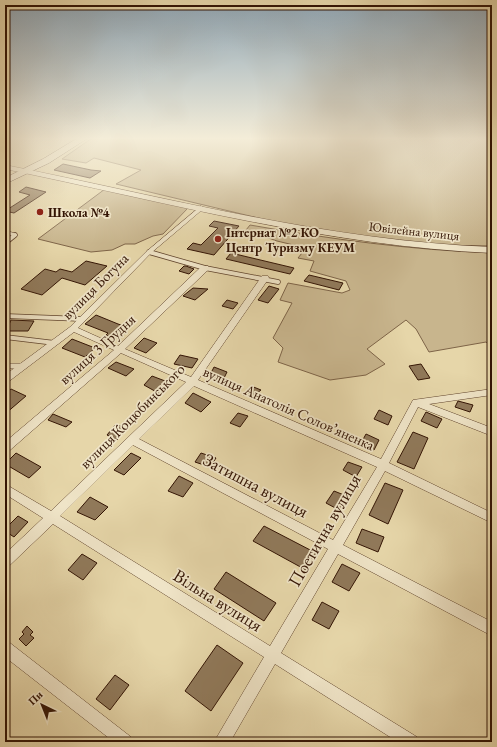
<svg xmlns="http://www.w3.org/2000/svg" width="497" height="747" font-family="'EB Garamond',serif">
  <style>
    .green { fill: #c8b58d; stroke: #7e6448 }
    .building { fill: #90795a; stroke: #331404 }
    .lines { fill: none; stroke-linecap: round; stroke-linejoin: round }
    .service-far2-casing { stroke: #60442d; stroke-width: 4 }
    .service-far1-casing { stroke: #60442d; stroke-width: 5.5 }
    .service-casing { stroke: #60442d; stroke-width: 6 }
    .minor-casing { stroke: #60442d; stroke-width: 1 }
    .tertiary-casing { stroke: #60442d; stroke-width: 1 }
    .secondary-casing { stroke: #331404; stroke-width: 1 }
    .service-far2 { stroke: #efe4c7; stroke-width: 3 }
    .service-far1 { stroke: #efe4c7; stroke-width: 4 }
    .service { stroke: #efe4c7; stroke-width: 5 }
    .minor { fill: #efe4c7; fill-rule: evenodd }
    .tertiary { fill: #efe4c7; fill-rule: evenodd }
    .secondary { fill: #efe4c7; fill-rule: evenodd }
    .poi-dot { fill: #8f2418; stroke: #efe4c7; stroke-width: 1.5 }
    .labels { text-anchor: middle; dominant-baseline: central; stroke-width: 3.5; stroke-linejoin: round; paint-order: stroke }
    .far-poi-label { font-size: 13px; font-weight: bold; fill: #331404; stroke: #efe4c7; text-anchor: start }
    .far-street-label { font-size: 13px; fill: #331404; stroke: #efe4c7 }
    .street-label { font-size: 15px; fill: #331404; stroke: #efe4c7 }
    .near-street-label { font-size: 18px; fill: #331404; stroke: #efe4c7 }
  </style>
  <rect width="100%" height="100%" fill="#e6d6a9"/>
  <filter id="stains"><feTurbulence type="fractalNoise" baseFrequency=".005" numOctaves="4"/><feColorMatrix values="0 0 0 0 .2 0 0 0 0 .09 0 0 0 0 .02 0 0 0 .5 -.17"/></filter>
  <radialGradient id="worn" r=".72"><stop offset=".6" stop-color="#630" stop-opacity="0"/><stop offset="1" stop-color="#630" stop-opacity=".3"/></radialGradient>
  <path class="green" d="M92,138h400v108l-59,-1 -72,-8 -86,-15 -159,-38 25,-14 -47,-12 -8,5 -24,-4z
    M105,189l83,19 -25,26 -10,2 -18,8h-10l-13,6 -21,2 -53,-13z
    M250,225c80,14 161,25 242,28v94l-6,-5 -57,10 -13,-23 -10,-9 -39,29 18,15 -19,11 -36,5 -52,-18 5,-14 -10,-10 19,-35 -12,-3 8,-17 54,10 8,-3 -4,-9 -36,-10 4,-10 -16,-3 8,-10 -29,-7 -31,-11z"/>
  <path class="building" d="M63,164l28,6 10,1 -11,7 -36,-8z
    M26,187l20,5 -32,21 -9,-2 25,-16 -11,-3z
    M214,221l25,5 -25,29 -27,-6 6,-6 8,2 17,-17 -9,-2z
    M231,253l63,15 -4,6 -64,-15z
    M86,261l21,5 -22,19 -23,-7 -20,17 -21,-6 24,-20 11,3 4,-3 12,3z
    M184,266h2l8,3 -5,5 -10,-3z
    M309,275l34,8 -4,7 -35,-9z
    M269,286l10,3 -11,14 -10,-3z
    M193,288l15,1 -13,11 -12,-4z
    M227,300l11,3 -5,6 -11,-3z
    M96,315l22,9 9,3 -13,12 -8,-4 2,-2 -23,-9z
    M11,320l23,1 -6,10h-22z
    M144,338l13,5 -11,10 -12,-5z
    M72,339l23,9 -10,9 -23,-9z
    M180,355l18,4 -6,9 -18,-4z
    M116,362l18,7 -8,7 -18,-8z
    M421,364l9,14 -12,2 -9,-14z
    M214,367l13,5 -4,8 -14,-3z
    M152,376l21,8 -13,10 -16,-9z
    M251,386l10,4 -8,6 -10,-1z
    M11,389l15,7 -21,18v-20z
    M193,393l18,9 -10,10 -16,-9z
    M458,401l15,4 -3,7 -15,-5z
    M379,410l13,6 -4,9 -14,-6z
    M426,412l16,7 -5,9 -16,-7z
    M238,413l10,3 -8,11 -10,-4z
    M53,414l19,8 -6,5 -18,-7z
    M116,424l11,5 -10,11 -10,-5z
    M413,432l15,6 -14,31 -17,-7z
    M366,434l13,6 -5,10 -14,-5z
    M16,453l25,14 -12,11 -24,-14z
    M131,453l10,5 -17,17 -10,-5z
    M201,453l15,5 -6,9 -15,-5z
    M348,462l14,5 -6,10 -13,-7z
    M179,476l14,7 -10,14 -15,-6z
    M385,483l18,7 -15,34 -19,-9z
    M334,491l15,6 -8,14 -15,-8z
    M90,497l18,10 -13,13 -18,-8z
    M18,516l10,6 -14,15 -9,-6v-2z
    M264,526l52,27 -10,17 -53,-29z
    M362,529l22,8 -6,15 -22,-9z
    M82,554l15,9 -14,17 -15,-10z
    M342,564l18,9 -11,18 -17,-9z
    M226,572l50,31 -12,18 -50,-32z
    M322,602l17,9 -10,18 -17,-9z
    M27,626l6,6 -3,3 4,3 -8,8 -7,-7 5,-5 -2,-2z
    M217,645l26,18 -32,48 -26,-20z
    M115,675l14,10 -19,25 -14,-11z"/>
  <g class="lines">
    <g class="service-far2-casing">
      <path id="service-far2" d="M5,232l10,3 -1,1"/>
    </g>
    <g class="service-far1-casing">
      <path id="service-far1" d="M5,243l10,-8
        M149,252l56,16 73,14
        M5,316l78,3
        M5,337l50,6"/>
    </g>
    <g class="service-casing">
      <path id="service" d="M5,366h19"/>
    </g>
    <g class="minor-casing">
      <path id="minor" d="M201,206l3,2 -1,1 -52,44 -73,75 40,18 84,-80h6v4l-83,79 66,28 71,-101h6l1,2 -71,102 183,79 32,-59 79,-11v6l-63,9 63,24v8l-74,-29 -29,56 103,50v10l-107,-52 -42,74 149,77v14l-154,-82 -57,99 136,84 3,5h-22l-123,-78 -45,78h-16l50,-85 -211,-133 -44,42 -4,2v-14l38,-36 -38,-24v-10l46,27 135,-129 -65,-29 -112,98 -4,1v-10l109,-92 -40,-18 -66,50 -3,1v-8l65,-48 77,-76zM194,386l183,81 -44,73 -194,-101zM133,445l195,104 -58,97 -210,-130z
        M5,641l5,2 121,94 3,5h-20l-109,-85z"/>
    </g>
    <g class="tertiary-casing">
      <path id="tertiary" d="M5,165c161,32 322,76 487,82v6c-165,-7 -326,-51 -487,-84z"/>
    </g>
    <g class="secondary-casing">
      <path id="secondary" d="M78,138h10l-39,25 -44,21v-6l38,-19z"/>
    </g>
    <use href="#service-far2" class="service-far2"/>
    <use href="#service-far1" class="service-far1"/>
    <use href="#service" class="service"/>
    <use href="#minor" class="minor"/>
    <use href="#tertiary" class="tertiary"/>
    <use href="#secondary" class="secondary"/>
  </g>
  <linearGradient id="sky" x2="0" y2="1"><stop stop-color="#8fa7b8"/><stop offset="0.57" stop-color="#f4edd8"/><stop offset="1" stop-color="#f4edd8" stop-opacity="0"/></linearGradient>
  <rect width="497" height="243" fill="url(#sky)"/>
  <g class="poi-dot">
    <circle cx="40" cy="212" r="4"/>
    <circle cx="218" cy="239" r="4"/>
  </g>
  <g class="labels">
    <g class="far-poi-label">
      <text x="48" y="212">Школа №4</text>
      <text x="226" y="232">Інтернат №2 КО<tspan x="226" dy="15">Центр Туризму КЕУМ</tspan></text>
    </g>
    <g class="far-street-label">
      <text transform="translate(414 231) rotate(6)">Ювілейна вулиця</text>
    </g>
    <g class="street-label">
      <text transform="translate(95 286) rotate(-45)">вулиця Богуна</text>
      <text transform="translate(97 349) rotate(-42)">вулиця 3 Грудня</text>
      <text transform="translate(289 408) rotate(24)">вулиця Анатолія Соловʼяненка</text>
      <text transform="translate(132 416) rotate(-45)">вулиця Коцюбинського</text>
    </g>
    <g class="near-street-label">
      <text transform="translate(256 485) rotate(28)">Затишна вулиця</text>
      <text transform="translate(324 530) rotate(-60)">Поетична вулиця</text>
      <text transform="translate(218 600) rotate(32)">Вільна вулиця</text>
    </g>
  </g>
  <rect width="497" height="747" fill="none" stroke="#e6d6a9" stroke-width="20"/>
  <rect x="6" y="6" width="485" height="735" fill="none" stroke="#331404" stroke-width="2"/>
  <rect x="10" y="10" width="477" height="727" fill="none" stroke="#331404"/>
  <g transform="translate(42 705) rotate(317)" stroke="#efe4c7" stroke-width="3" paint-order="stroke">
  <path d="M0-3L7 15L0 10L-7 15Z" fill="#331404"/>
  <text y="-6" font-size="11" font-weight="bold" text-anchor="middle" fill="#331404">Пн</text>
  </g>
  <rect width="100%" height="100%" filter="url(#stains)"/>
  <rect width="100%" height="100%" fill="url(#worn)"/>
</svg>
